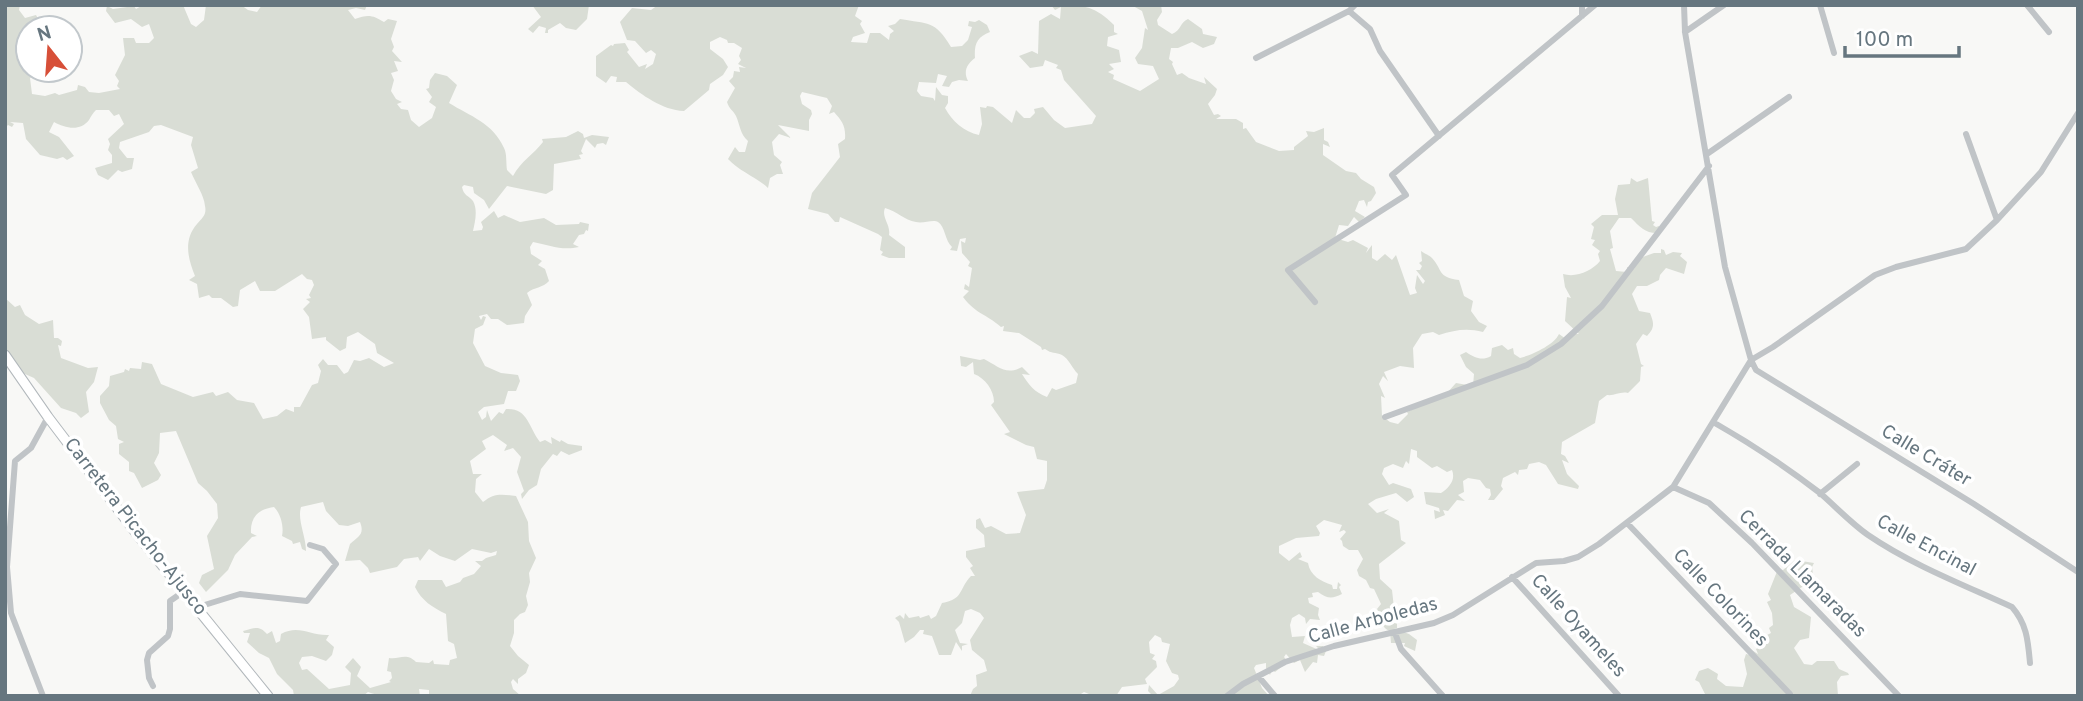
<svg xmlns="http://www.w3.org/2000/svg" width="2083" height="701" font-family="Overpass,sans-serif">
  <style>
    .green { fill: #d9ddd5 }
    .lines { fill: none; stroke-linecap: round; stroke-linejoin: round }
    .secondary-casing { stroke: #b2b8bc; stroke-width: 11 }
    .minor { stroke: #c0c4c7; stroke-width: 6 }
    .secondary { stroke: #fff; stroke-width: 9 }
    .labels { text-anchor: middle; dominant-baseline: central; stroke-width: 7; stroke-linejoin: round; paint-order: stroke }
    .street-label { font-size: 19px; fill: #66767f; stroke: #fff }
  </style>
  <rect width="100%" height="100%" fill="#f8f8f6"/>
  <path class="green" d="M5,5h15l-1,5 6,8 11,-3 5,9 5,-2 3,6h-21v42h9l-3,6 -4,2 2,16 13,2 10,-3 4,2 18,-5 1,-5 7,2 4,5 10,1 21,-4 -3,-3 2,-5 -4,-6 10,-20 -2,-17h11l2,5h13l5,-5 -5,-14 -7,3 -11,-8 -16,4 -9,-12 1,-5 6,3 21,-3 2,3 7,-4h40l8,19 5,3 8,-7 2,-15h35l7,5 9,2 5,-7h105l-2,5 -9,-2 -8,2 7,9c13,-5 18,-4 29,3l4,-3 9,2 -6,18 3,8 -2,4 10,11 -8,-1 4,10 -7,2 3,7 -3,11 5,8 6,3 -5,2 4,5 7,1 3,10 8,7 13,-9 4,-11 -7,-5 3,-5 -6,-8 3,-1 1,-8 5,-7 12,3 10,9 -8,18c21,13 44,20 55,45 3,5 2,16 3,22l6,6c8,-15 20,-21 30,-34l-1,-3 24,-2 12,-6 5,3 1,4 8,-3 17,2 -3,8 -3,-2 -6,1 -2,4 -9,-9 -5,12 2,3 -4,1 2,4 -27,5 -1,26 -7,4 -39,-8 -18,23 -5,-9 -10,-7 -1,-6 -9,-2 -2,2c2,9 6,8 11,14 5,9 2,21 0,30l9,-1 1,-3 -2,-5 13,-11 4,7 6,-3 16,7 24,-4 12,7 23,-1 1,-2 9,2 -1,7 -2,-1 -2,4 -5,1 -6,9 6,3c-17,4 -30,-2 -46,-5l-3,5 1,7 11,7 -4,4 7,4 4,12c-6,7 -15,6 -22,12l5,12 -7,11 -1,7 -17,2 -9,-6h-7l-4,-5 -8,2 2,4 2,-4 3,1 -3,8 -8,4 -2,14 12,23 16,7 17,2 2,6 -4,10h-8l-4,13 -20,3 -6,5 4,8 4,-3 1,-7 4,11 8,-9 4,2 3,-5c22,-1 22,17 34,33l5,-2 7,4 -1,-7 9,5 1,-2 7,4 14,2v4l-13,5 -8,-4 -4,5 -4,-2 -12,15 -4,16 -8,5 -7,9 -1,-5 3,-3 -7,-19 4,-15 -8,-9 -9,3 3,-6 -14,-10 -11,6 4,8 -16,12 3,13h9l-6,5 -1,13 8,10c11,-9 18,-8 33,-6l12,26 1,19 7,17 -7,15 1,9 -4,14 2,9 -3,7 -5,2 -6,6v13l-4,13 8,10 11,9 -3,8 -8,6v5l-5,-5 -2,3 2,7 8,7h-92v-6l-10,-1 1,7c-13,-6 -34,4 -52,-4l-5,4h-69l-1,-6 -16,-16 -8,-16 -10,-5 -12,-11 3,-9h-6l-1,-2c11,-3 16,-6 24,3l5,-3 4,12 4,-2 1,-7c18,-10 29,2 48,1l-3,5 8,7 -2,8 -6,6 -14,-5 -10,1 -3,6 3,7 5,-1 22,20 21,-4 1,-12 -6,-6 8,-9 8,9 -4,9 13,12 21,-6 -2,-1 3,-3 -1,-6 -4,-1 2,-13c10,2 17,-6 27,4l13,1 4,-3 1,4 15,1 1,-5 7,-2 -3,-14 -6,-3 -2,-27c-14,-7 -24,-13 -31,-27l3,-7h24l4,7 14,-5 3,-4 11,-4 7,-8 -6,-5h7l4,-3 10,-3 1,-4 -6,2 -19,-4 -17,12 -15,-5 -11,-7 -9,12 -2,-4 -14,2 -7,8 -27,6 -2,-5 -8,-8 -15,1 5,-17c8,-8 15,-9 10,-22l-12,4 -9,-1 -13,-14 -3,-9 -22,5c-4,13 5,29 5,44l-4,-2 -2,-7 -7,2 -1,-3 -10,-5c2,-9 -1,-22 -8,-29 -15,2 -24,10 -23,26l6,3 -5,1 -17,18 -7,15 -22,22 -7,-9 3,-8 12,-6 -7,-33 11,-18 -1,-14 -10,-13 -9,-8 -22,-52 -16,2 -1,20 -5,10 7,12 -3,5 -16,8 -8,-15 -5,-2v-9l-10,-8v-10l5,-2 -6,-3 -2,-13 -7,-6 -9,-17v-7l9,-10 1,-10 14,-4 1,-3 4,2 1,-3 11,1 1,-7 10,2 9,20 32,13 20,-5 3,4 12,-4 9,8 17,3 9,16 14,-3 9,-7 8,3v-5h6l12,-22 6,-2 3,-12 -3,-6 5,-6 5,6h9l7,9 4,-2 6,-12 6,1 9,-3 15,9 10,-4 -17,-10 -2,-9 -17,-12 -11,5 -1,11 -6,3 -14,-11v-3l-14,2 -3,-22 -6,-8 7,-7 -4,-3 5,-1 -2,-3 5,-10 -2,-5 -5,-1 -5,-5 -27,17h-15l-5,-10 -15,9 -2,16 -5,1 -12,-9h-9l-3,-3 -10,3 -2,-14 -8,-4 6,-4c-7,-17 -12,-36 2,-52 5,-6 10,-9 8,-18 -1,-11 -9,-22 -14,-34l7,-4 -7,-23 2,-8 -32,-12 -7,1 -5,6 -29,10 -1,6 8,10h7l-2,11 -10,3 -4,-2 -10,10 -10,-5 -3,-7 17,-5v-8l-4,-5 2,-6 -2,-5 16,-15 -5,-10 -5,2 -5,-6h-13c-3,3 -5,6 -7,10 -9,12 -24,8 -35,2l-5,10 10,5 15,19 -7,4 -4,-3 -6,2 -17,-4 -14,-16 -3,-16 -13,-1 4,2 -2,3 -4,-2 -3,3z
    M532,5h57l-2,14 -11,11 -10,-2 -6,-5 -12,7v3h-3l1,-5 -7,-2 -6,7 -5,-4 13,-12z
    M658,5h201l-4,11 7,5 -2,3 5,9 -12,4 -2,5 16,1 3,-10h10l9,7 1,-6 4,-3 -6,-5 7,-2 5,-5c28,5 35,1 51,28l11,-1 6,-6 4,-13 -4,-1 1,-5 6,1 4,-2 8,5 3,7c-13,5 -16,12 -15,26 -8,6 -12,13 -7,23l-9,-1 -7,2 -3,5 -7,-1 5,-10 -9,-2 -2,9 -17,-1 -2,9 4,5 12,2 2,3 1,-14 6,8 6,1v7l-3,5c7,13 19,24 34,27l3,-11 -2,-17 6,1 1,-2 6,1 19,16 4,-13 8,8h6l5,-5 -1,-4 9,-2 11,13 11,8 27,-4 4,-8 -32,-36 -3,-10 -5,-2 2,-3 -13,-5 -2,6 -13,2 -11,-12 13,-5 6,3 1,-33 12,-7 9,5 1,-12 -6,3 -4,-5c29,0 41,-2 63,20v7l4,2 -10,3 -1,9 12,4 2,12 -12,2 5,5 -6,3 6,3 -1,4 27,12 19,-12 -6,-13 -15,-2 -3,-6 7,-10 3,-20 3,2 -6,-19 -9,-5 28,-1 1,7 -5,8 1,5 14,9c9,-3 8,-12 16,-15l14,10 1,5 14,3 -3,7 -11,4 -11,-6 -14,6h-7l-2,11 4,3 -1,2 5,11 5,-2 7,5 17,6 -2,-7 13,12 -2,6 -7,9 6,11 4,-1 3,2 -5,3h20l7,4v6l3,-1 10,14 23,9 15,-1v-3l14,-11 -2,-5 8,1 10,-4v12l4,2 2,5 -7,-3v11l23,16 10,2 5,6 13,8 2,6 -5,8 -3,1 -1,5 -3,-7 -5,1 -4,10 10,6 -6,5 -5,-5 -6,9 -9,-1 -4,13 13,4 5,-2 15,8 -2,5 6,-8v13l5,3 8,-7 7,6 4,-5 14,40 7,-2 -2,-5 2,-13 6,9 2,-3 -9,-11h4l2,-4 -3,-3 3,-2 -1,-10c4,3 8,4 11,7 11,12 5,19 27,22l5,16 9,5 -2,10 8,11 8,4 -4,6c-16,-4 -28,-2 -44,3l-6,-3 -11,2 -9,14 1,20 -14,-2 -16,6 4,9 -5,-5 -4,8 6,14 -4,-2 1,20 8,6 8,2 10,-10 -1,-2 39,-18 10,-11 17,3 1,-12 -8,-7 -6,-12 6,-3c9,6 16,9 25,4l1,-8 10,-3 6,5 5,-2 1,6 6,4c12,-3 34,-13 39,-24l7,5 3,-6 10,1 -14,-13 2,-24 4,1 -6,-11 -2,-13c13,4 29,-3 37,-13l-2,-7 2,-3 -8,-6 3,-5 -4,-1 3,-12 -3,-3 11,-9h16l-3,-16 3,-14 12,-1 1,-6 6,4 11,-4 4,43 3,1 -2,3 3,2 3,-1v7c-13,1 -19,-6 -28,-15h-12l-9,13 3,17 -3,1 6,22 11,1v-5l7,2 3,-10 17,-6h7v-4l3,1 2,5 7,-3 9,1 -2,3 7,6 -3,12 -18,-6 -6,7 -1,5 -12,6h-10l-5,8 7,17 11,2c4,10 5,15 -3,23l-4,-2 -7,10 5,20 3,2 -3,1 -1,14 -12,12c-8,-2 -13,3 -21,2l-8,6 -4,22 -33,19 -1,12 4,2 4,7 -7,-3 5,14 12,12 -1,3 -20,-5 -12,-19 -7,-3 -10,2 -2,5 -8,1 -1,5 -3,-3 -12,6 -2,8 2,3 -9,11h-6l3,-5 -1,-6 -4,-1 -6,-8 -12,-2 -5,3 1,11 -6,3 7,6 -8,-1 -9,11 -5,-1 2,5 -10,4 -1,-9 6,2 -1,-4 -13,-4 -2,-12 17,1c8,-5 15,-13 11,-23l-5,2 -10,-6 -5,2 -15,-11v-6l-6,-2 -2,15 -3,-3 -3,7 -10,-4 -9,4 -2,6 7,11 4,-2 18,6 3,8 -7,5 -11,-9 -20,6 -8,5 9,9 12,-4 -5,4 15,8 2,19 5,3 -27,21 1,15 12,11 2,18 5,10 -2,3v7l-3,1 1,6 6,-4 8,3 8,6 -2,11 -11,-5 1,-3h-14l-1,-12c-11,-4 -7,-14 -13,-22l4,-5 -7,-15 -4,-1 -4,-8 -7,-4 -2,-6 6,-11 -5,-9h-9l-6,-4 -1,-5 -2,-2 6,-7 -2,-2 -5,2 3,-7 -18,-5 -8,6 4,7 -1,3 -23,2 -17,8v7l10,8 11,-9 2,5 -4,2 10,4c2,13 13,18 24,22l1,4h4l1,-7 3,3 -2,2 3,7c-10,5 -14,5 -24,-2l-6,1 1,4 -5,1 1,5 10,5 -1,7 2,5 -10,-1 -4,5 -1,-6 -6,-4 -7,4 -2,7 2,12 13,-1 -2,7 18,8 -5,-5h7l3,5 -2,5 -6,-1 -1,8 -4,-1 -8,10 -5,-12 -6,3 -8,-9 -2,3 4,5 -13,10 -3,-2 -2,5 -4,-7v-5l-10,2 -2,3 8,20 7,8h-116l-5,-5 1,-6 9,10 16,-9 5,-7 -1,-4 -6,-2 -6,-12 4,-17 -8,-2 -1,-4 -6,-3 -6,7 1,11 5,2 -3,4 4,2 1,6 -12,12 2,5 -25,3 -6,9h-22l-10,-4 -6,4h-108l3,-7 4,-3 -1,-11 11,-4 -3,-11 -12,-10 -2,-10 14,-22 -4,-5 -9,-4 -6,2 -3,12 -7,7 5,13 8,1 -6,2v5l-6,-9 -5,13h-12l-7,-19 -9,-2 1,-4h-4l-6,7 -9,6 -6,-21 -4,-4 5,-3 4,4 1,-6 4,5 10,-2 1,2 9,-3 2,4 5,-3 6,-13c22,-4 16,-13 29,-27h4l-5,-8 3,-2 -7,-9v-6l19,-4 -1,-12 -8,-7v-8l4,-2 5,10 6,-2 15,8 14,-1 6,-18 -9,-23 27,-3 3,-9v-19l-10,-2 -3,-12 -8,-2 -22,-11 6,-2 -19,-27 3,-3c0,-12 -9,-24 -20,-28l-1,-12 -7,5 -5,-1 -1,-10 20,4 4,-1c14,7 22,17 38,8l8,8 -8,-1c7,11 12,18 25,23l5,-9 4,2 20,-7 2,-9c-6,-6 -9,-15 -16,-19 -7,-3 -10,-1 -17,-6l-3,1 -1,-3 -22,-14 -16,-2 1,-5 -3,1c-16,-14 -24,-12 -38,-30l6,-6 -5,-2 1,-5 4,3 3,-19 -4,-2 2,-4 -8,-9 -1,-12 4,2 1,-5 -6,1 -3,12 -7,-1 2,-3c-7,-6 -7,-21 -14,-25 -5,-3 -15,2 -22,0 -12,-2 -19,-11 -31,-14 -4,9 6,17 4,27l16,12v11h-16l-8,-3 2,-3 -3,-2 2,-13 -4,-3 -38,-17 -1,5h-4l-7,-8 -20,-5 4,-16 28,-36 -2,-13 7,-5c1,-13 -3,-18 -11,-27l-5,2 3,-8 -5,-8 -25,-6 -2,4 2,8 9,6 1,4 -3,6v11l-31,-6 13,13 -12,-4 -7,8 2,13 8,7 -2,3 3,9h-6l-7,4 -2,10c-13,-12 -28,-16 -40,-29l7,-12 4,5h6l3,-11c-8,-7 -8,-16 -12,-25 -3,-6 -7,-7 -9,-14l8,-14 -6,-7 4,-4 1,-6 6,1 -1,-5 7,1 -8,-4 3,-4 -2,-4 3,-8 -8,-5h-6l-1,-3 -7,-3 -10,5v7l13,10 5,8 -5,8 -13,9 -1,6 -25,21c-22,-1 -42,-16 -58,-29h-10l1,-5 -6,-1 -5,7 -10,-7v-20l15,-11 2,1 1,-2 11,-1 4,7 -2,2 12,15 8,-3 -2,5 8,-5 3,-10 -5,-4 -5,3 -11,-12 -8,-1 -7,-18 12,-14 19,2z
    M5,298l10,9 5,-2 5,10 14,9 14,-4 1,18h4l4,3 -1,5 -3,-1 3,13 27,10 10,-1 -4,15 -8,10 3,20 -8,6 -5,-5 -15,-5 -27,-30 -27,-12z
    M1795,560l19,3 -2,4 2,14h-4l7,5 -4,8 -8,-9 -15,10 4,12 17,10 -2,21 -9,2 -6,8 10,16 8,1 5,-4h17l5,8 9,4 1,2 -8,1 -4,6 1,14h-132l-7,-14 -4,-2 4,-9 9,-3 10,6 -1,5 9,7 17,1 4,-13 -3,-14 2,-6 4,1v-6l8,5 -2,-5 10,-6 -3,-6 8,-4 -2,-5 4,-3 -1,-12 -5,-11 4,-2 -3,-6 10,-25 5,1z"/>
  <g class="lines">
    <g class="secondary-casing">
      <path id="secondary" d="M5,355l43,62 88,116 132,163"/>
    </g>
    <path class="minor" d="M1582,5v11
      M1684,5l1,27 40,235 26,93 5,10 218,134 104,68
      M1820,5l14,48
      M2027,5l22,27
      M1349,11l21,18 10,22 59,85
      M1685,32l39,-27
      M1256,58l93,-47 6,-6
      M1966,134l31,86
      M1707,154l82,-57
      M1315,302l-27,-32 118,-75 -14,-20 203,-170
      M1385,417l142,-52 34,-21 41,-38 107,-140
      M1713,422c37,21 73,45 107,71 16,14 31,30 48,42 44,30 96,50 144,72 15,17 16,34 18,56
      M1673,487l36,16 43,40 147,153
      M1820,494l37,-30
      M1627,523l163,171 -1,2
      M1512,577l107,119
      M198,607l42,-13 67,7 29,-37 -13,-15 -13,-4
      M1395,633l6,16 42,47
      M1258,676l17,20
      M153,686l-4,-8 -2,-18 2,-7 19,-17 2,-7v-28l13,-9
      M43,696l-32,-83 -4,-46 8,-106 16,-13 17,-31
      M1227,696l16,-12 42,-22 49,-16 100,-23 19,-8 83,-52 28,-2 14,-4 21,-13 74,-57 78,-127 22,-13 102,-72 21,-8 70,-18 31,-29 44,-48 37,-59"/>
    <use href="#secondary" class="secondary"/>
  </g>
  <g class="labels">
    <g class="street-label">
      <text transform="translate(1926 456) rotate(31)">Calle Cráter</text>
      <text transform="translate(135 527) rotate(52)">Carretera Picacho-Ajusco</text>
      <text transform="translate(1926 546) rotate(28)">Calle Encinal</text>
      <text transform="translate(1802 574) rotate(45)">Cerrada Llamaradas</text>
      <text transform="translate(1720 598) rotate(46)">Calle Colorines</text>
      <text transform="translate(1373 621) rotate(-15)">Calle Arboledas</text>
      <text transform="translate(1578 626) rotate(48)">Calle Oyameles</text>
    </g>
  </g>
  <rect width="2083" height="701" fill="none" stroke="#66767f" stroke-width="14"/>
  <g transform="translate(49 49) rotate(343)"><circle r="33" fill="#ffffff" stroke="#c2c8cc" stroke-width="2"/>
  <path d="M0-5L12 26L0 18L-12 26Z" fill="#d74f38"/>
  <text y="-10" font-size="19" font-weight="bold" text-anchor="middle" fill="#66767f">N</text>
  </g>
  <path d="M1845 46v10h114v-10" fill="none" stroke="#66767f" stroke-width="3.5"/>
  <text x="1856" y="46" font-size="21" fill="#66767f" stroke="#ffffff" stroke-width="5" paint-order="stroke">100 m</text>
</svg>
